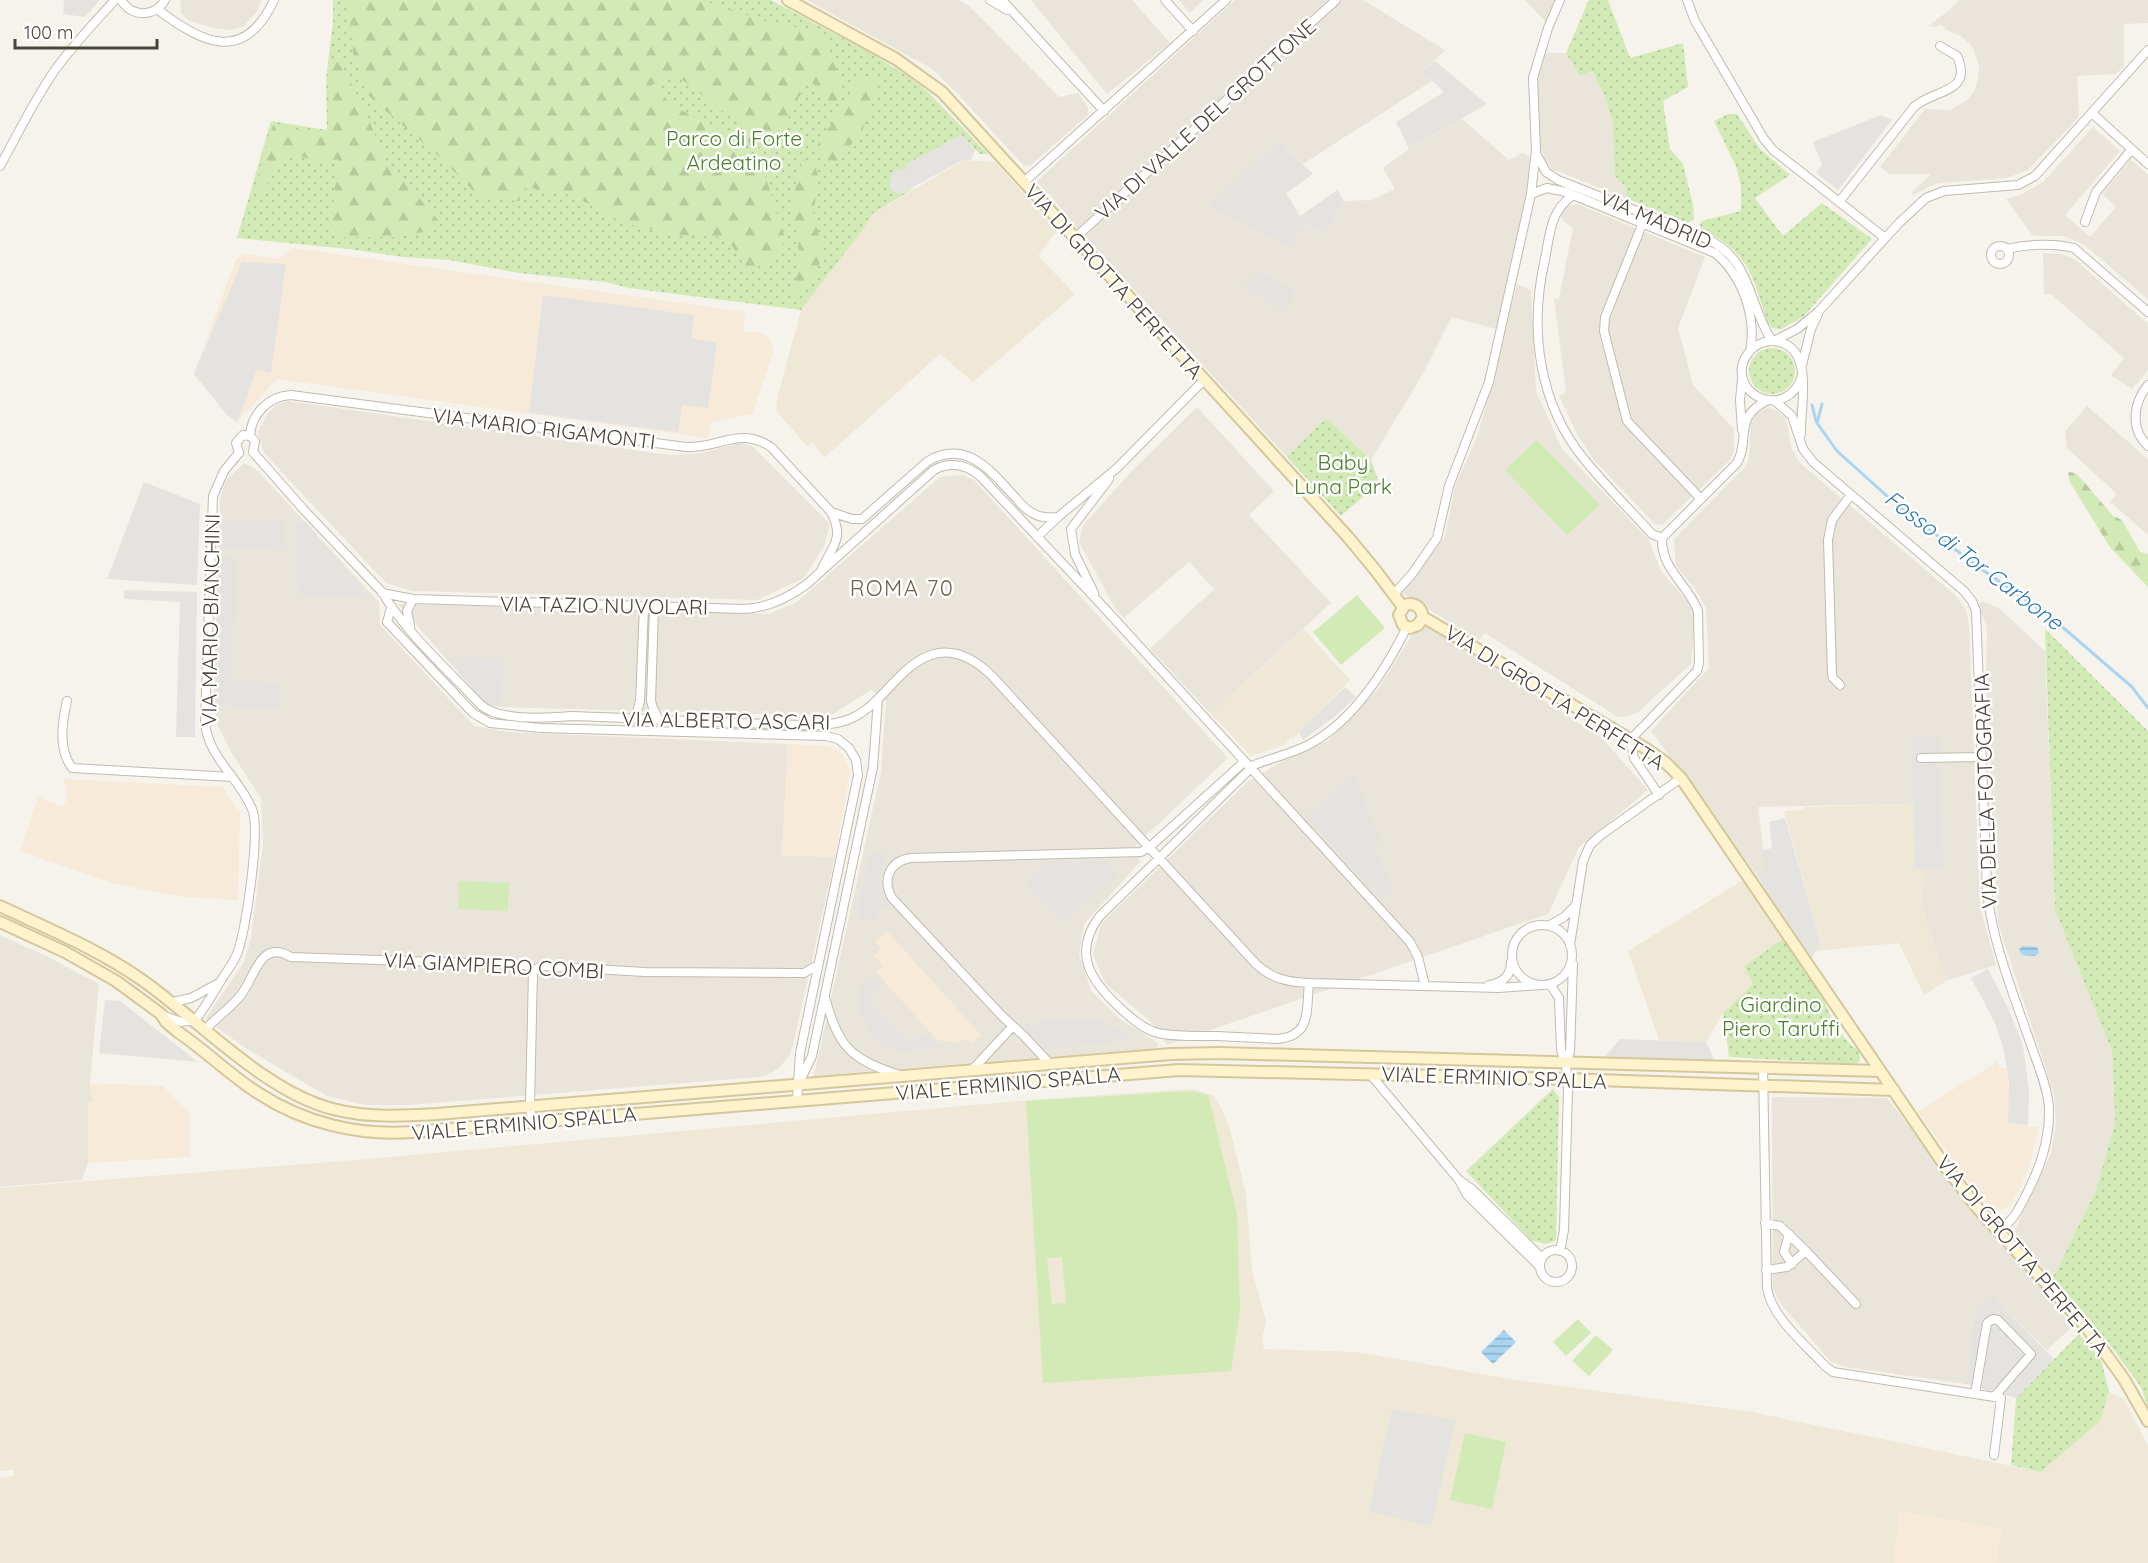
<svg xmlns="http://www.w3.org/2000/svg" width="2148" height="1563" font-family="Quicksand,sans-serif">
  <style>
    .residential { fill: #eae5da }
    .commercial { fill: #f7ead8 }
    .education { fill: #efe8d6 }
    .green { fill: url(#green-dots) }
    .forest { fill: url(#forest-firs) }
    .pitch { fill: #d2eab5; fill-rule: evenodd }
    .parking { fill: #e5e3e0 }
    .water { fill: url(#water-rules) }
    .lines { fill: none; stroke-linecap: round; stroke-linejoin: round }
    .stream { stroke: #a9d4f2; stroke-width: 3 }
    .street-casing { stroke: #c2bbae; stroke-width: 10 }
    .secondary-casing { stroke: #d6c79b; stroke-width: 14 }
    .street { stroke: #fff; stroke-width: 8 }
    .secondary { stroke: #fff3cd; stroke-width: 10 }
    .labels { text-anchor: middle; dominant-baseline: central; stroke-width: 5; stroke-linejoin: round; paint-order: stroke }
    .street-label { font-size: 21px; fill: #4b4439; stroke: #fff }
    .park-label { font-size: 21px; fill: #4a7f2a; stroke: #fff }
    .water-label { font-size: 22px; font-style: italic; fill: #2e7ab2; stroke: #fff }
    .neighbourhood-label { font-size: 22px; letter-spacing: 1.5px; fill: #6e6250; stroke: #fff }
  </style>
  <defs>
    <pattern id="green-dots" width="8" height="8" patternUnits="userSpaceOnUse" patternTransform="scale(1.5)"><rect width="8" height="8" fill="#d2eab5"/><path d="M2 2h.1M6 6h.1" fill="none" stroke="#b6ca9c" stroke-width="1.8" stroke-linecap="round"/></pattern>
    <pattern id="forest-firs" width="22" height="20" patternUnits="userSpaceOnUse" patternTransform="scale(1.5)"><rect width="22" height="20" fill="#d2eab5"/><path d="M5 1l3.5 6h-7zM16 11l3.5 6h-7z" fill="#b6ca9c"/></pattern>
    <pattern id="water-rules" width="6" height="5" patternUnits="userSpaceOnUse" patternTransform="scale(1.5)"><rect width="6" height="5" fill="#a9d4f2"/><path d="M0 2.5h6" fill="none" stroke="#8caec5"/></pattern>
  </defs>
  <rect width="100%" height="100%" fill="#f6f3ec"/>
  <path class="residential" d="M180,0h82l-6,13 -13,14 -15,3 -15,-2 -25,-8 -7,-7z
    M807,0h152l11,7 89,90 19,-4 10,14v8l-57,50 -7,1 -68,-74 -24,-23z
    M1031,0h101l38,43 -63,51z
    M1179,0h24l-13,13z
    M1235,0h93l-250,229 -29,-35 -13,-12z
    M1342,0h21l82,50 -22,22 9,9 -129,83 -26,-24 -69,67 97,17 20,12 19,-35 28,-1 23,-11 -12,-21 26,-19 53,-30 47,41 14,-7 7,4 -4,40 -30,132 -44,-12 -31,60 -50,83 -45,-42 -39,39 -202,-221z
    M1525,0h32l-11,22z
    M1959,0h189v23l-24,1v42l-8,8 -39,2 2,41 -51,53 -21,8 -68,5 -11,4 -14,8 -3,-2 20,-19h-42l-9,-7 45,-58 25,1 17,-10 7,-9 4,-11 1,-14 -7,-20 -11,-10 -17,-7 1,-2 -7,-2 -1,2 -9,-1 23,-17z
    M1548,53h18l14,23 12,-5 13,25 9,28 1,52 12,12 -1,10 -74,-29 -6,-6 -7,-21 -3,-53 8,-34z
    M2093,127l27,24 -55,64 25,22 26,-30 -14,-13 29,-34 17,15v124l-65,-55 -19,-8h-31l-27,-37 14,-4 23,-13z
    M1577,204l128,53 -27,71 15,57 41,44v22l-4,9 -68,65 -7,-1 -62,-65 -15,-23 -19,-40 7,-4 -12,-93 5,-1 14,-70 -11,-8v-6l5,-8z
    M2043,253l18,1 12,4 75,66v46l-16,19 -21,-14 13,-17 -73,-64h-7z
    M1517,284l14,6 5,101 26,58 87,91 12,31 31,36 3,15 -4,42 -53,48 -9,4 -11,1 -133,-84 -6,7 -77,-47 43,-57 10,-50 23,-51z
    M287,401l383,54 32,-2 36,-10 14,3 78,78 -5,20 -21,34 -47,22 -345,-9 -26,-8 -122,-130 -6,-21 10,-19 8,-8z
    M2087,406l61,53v76l-38,-33 7,-8 -50,-46 -2,-17z
    M1197,407l77,84 -25,24 82,88 -120,111 -61,-65 64,-60 -25,-27 -65,56 -8,-8 -37,-68 4,-17 47,-52z
    M1766,408l10,2 10,9 6,31 7,12 156,133 11,15 3,15 11,282 16,58 -50,16 -25,-77 3,-34 -9,-1 -2,-65 -155,3 8,62 -10,5 -105,-143 58,-63 -3,-60 -10,-18 -20,-24 -2,-27 71,-72 4,-8 2,-37 5,-8z
    M244,463l13,7 122,132 1,23 94,101 33,6 281,12 -6,111 53,2 -42,188 -3,9 -10,13 -11,7 -9,3 -351,28h-44l-38,-9 -80,-47 -42,-30 39,-57 7,-24 12,-94 -2,-46 -30,-46 -13,-26 -4,-21 6,-206 6,-19z
    M963,475l11,5 254,278 -92,87 4,17 -56,62 -5,31 12,36 29,28 38,24 -1,5 -343,28 67,-304 5,-71 -15,-11 -41,26 -329,-9 -15,-3 -88,-100 371,10 28,-12 143,-125z
    M1982,601l17,7 46,43 10,259 57,141 3,72 -18,65 -44,90 -41,-42 39,-83 5,-30 -2,-29 -56,-171 -12,-236 1,-60 -9,-22z
    M1429,626l173,112 46,52 -69,57 -31,67 -381,131 -16,-23 -46,-39 -12,-28 8,-31 145,-141 35,-21 47,-21 50,-52 34,-54z
    M0,935l46,21 53,28 -9,99 3,18 -5,1v61l-6,17 -82,7z
    M1772,1097l115,1 95,122 60,68 8,13 23,25 -26,24 -54,-54 -20,25 -7,63 -120,-17 -15,-5 -50,-58 -8,-14z"/>
  <path class="commercial" d="M293,248l452,64 -2,20h17l8,5 4,6 1,10 -21,61 -41,8 -3,16 -431,-59 -40,43 -43,-48 41,-113 9,-7 35,5z
    M788,744l39,2 14,7 9,18 -15,86 -53,-2z
    M63,779l159,8 18,25 -2,88 -55,-3 -68,-13 -95,-33 18,-54 25,10 5,-12z
    M887,931l94,104 -10,9 -6,-6 -6,5 -22,-3 -61,-68 7,-6 -9,-11 7,-6 -6,-7z
    M1998,1061l1,6 9,2 1,28 -1,26 31,4 -10,40 -9,22 -11,18 -10,4 -16,-10 -65,-89z
    M90,1083l73,3 27,28v43l-102,6v-62h5z
    M1900,1511l102,18 -6,34h-103z"/>
  <path class="education" d="M964,160l31,2 62,69 -19,25 37,38 -102,88 -33,-28 -116,104 -11,-15 -6,3 -31,-35 2,-16 23,-85 62,-81 9,-15z
    M1304,629l46,51 -57,59 -2,-2 -6,8 -34,11 -40,-42z
    M1913,804l2,65h9l-3,35 25,77 -22,14 -25,-52 -84,8 5,-11 -36,-129 19,-1 2,-3z
    M1743,880l40,59 -39,27 9,18 -30,29 -17,29 -47,-2 -31,-89z
    M1192,1089l20,6 8,10 10,24 16,64 6,78 14,49 -4,19 2,10 93,3 153,27 242,33 289,60 59,-51 9,-29 15,7 24,47v117h-152l6,-34 -102,-18 -7,52h-1893v-85l14,-2v-6l-14,1v-283l356,-28 673,-60z"/>
  <path class="green" d="M333,0h438l101,54 34,21 21,16 61,63h-8l-19,-19 -56,30 3,6 -18,11v7l10,5 16,-7 -44,27 -9,15 -62,81 -172,-22 -24,-6 -86,-9 -70,-13 -46,-3 -54,-8 -112,-11 34,-117 56,9 -1,-50 7,-58z
    M1589,0h19l22,58 53,-15 5,44 -25,14 7,48 13,15 10,41 1,15 -6,3 -62,-25v-11l-11,-11 -2,-54 -8,-26 -13,-25 -12,5 -14,-23z
    M1728,114h9l23,35 30,26 -35,23 28,38 39,-33 50,36 -69,78 -22,12 -9,-1 -4,-4c-16,-48 -17,-71 -66,-94l-2,-5 2,-4 39,-10v-25l-5,-20 -22,-45z
    M1749 371a23 23 0 1 1 46 0a23 23 0 1 1-46 0Z
    M1326,418l45,42 8,23 -38,33 -54,-59z
    M2045,629l103,102v676l-7,-20 -33,-45 -55,-64 44,-90 18,-66 -3,-71 -57,-141z
    M1783,939l40,59 12,29 17,19 6,4 2,7 -1,5 -6,2 -124,-7 -6,-44 30,-29 -9,-18z
    M1553,1089l6,8 -3,141 -1,3 -9,3 -15,-4 -65,-69z
    M2079,1334l22,26 8,32 -9,29 -59,51 -30,-7 5,-67z"/>
  <path class="forest" d="M348,0h334l29,3 69,23 39,3 11,22 13,38 -9,18 -25,-28 -34,62 -23,9 -10,-24 -63,-49 -28,8 24,22 57,29 33,39 20,63 -7,21 -31,10 -21,-32 -48,-2 -55,-12 -48,-27 -49,-9 -7,14 -40,-4 -36,-37 -74,-64 -16,-43z
    M335,51l31,62 19,47 55,62 -5,8 -40,7h-54l-10,-13 7,-65 -18,4 -22,-8 -14,3 -22,33 -8,-1 19,-65 50,10 8,-6 -1,-51z
    M871,75l7,10 -16,46 -33,41 -12,-26 40,-65z
    M803,159l11,4 5,16 -6,34 11,43 -23,40 -11,-7 9,-18 -1,-29 -7,-41z
    M2071,472l7,3 35,41 9,4 18,32 8,2v33l-39,-41 -39,-64 -2,-9z"/>
  <path class="pitch" d="M1537,440l63,65 -33,30 -62,-65z
    M1357,595l28,33 -44,37 -28,-33z
    M459,881l50,2 -1,28 -50,-2z
    M1191,1091l17,4 29,119 3,97 -9,60 -188,12 -17,-282zM1062,1257l4,46 -14,1 -5,-46z
    M1578,1319l13,14 -25,23 -13,-14z
    M1596,1335l17,15 -24,26 -17,-15z
    M1465,1433l41,9 -14,67 -42,-9z"/>
  <path class="parking" d="M64,0h36l-15,17 -22,-3z
    M1435,61l52,43 -78,45 -13,-27 48,-30 -21,-20z
    M1881,115l11,5 -54,70 -22,-17 6,-8 -9,-23z
    M961,135l14,15 -4,10h-8l-63,34 -10,-5 1,-13 4,-5 7,-2 5,1 -2,-5z
    M1277,140l36,34 -27,19 14,23 37,-26 7,11 -19,35 -20,-12 -16,22 -81,-39z
    M242,262l44,2 -15,109 -14,-4 -20,53 -10,-7 -33,-41z
    M1259,270l36,21 -10,20 -43,-23z
    M543,295l151,20 -3,23 26,5 -9,65 -26,-3 -4,27 -149,-19z
    M144,482l56,22 -3,81 -90,-6z
    M223,520l61,2 1,28 -63,-2z
    M294,522h12l64,76 -71,-2z
    M218,557h18l-4,123 47,3v26l-65,-4z
    M124,590l73,2 -2,145h-19l4,-135 -56,-3z
    M446,657l57,1 -2,49 -15,-3z
    M1345,687l11,10 -22,20 -31,23 -4,-8z
    M1912,737h27l4,132h-28z
    M1353,773l28,70 -6,3 19,44 -12,11 -77,-85z
    M1785,818l35,123 -9,20 -55,-87 10,-5 -5,-18 11,-3 -3,-26z
    M869,853h18l-8,32 2,8 7,12 -9,5 -2,11 -15,-2 -4,-5z
    M1108,860l9,17 -55,47 -37,-43 21,-19z
    M1988,969l21,41 14,36 6,44 -1,35 -20,-2 1,-42 -6,-34 -8,-24 -24,-45z
    M873,975l10,9 -16,16 42,44 14,-11 18,16 -46,2 -15,-7 -19,-26 -1,-18 2,-15z
    M105,1000l15,1 78,61 -99,-9z
    M1091,1018l37,14 -1,9 -83,8 -18,-19 -1,-7z
    M1620,1039l86,3 9,20 -97,-2 -14,-2z
    M1993,1296l61,63 -38,39 -50,-14 7,-63 5,-11z
    M1392,1409l64,11 -25,106 -62,-15z"/>
  <path class="water" d="M2022,946l15,1 2,6 -4,3 -13,-1 -3,-5z
    M1504,1330l12,12 -23,22 -12,-12z"/>
  <g class="lines">
    <path class="stream" d="M1822,404l-5,19 20,28 60,54 80,61 75,52 80,69 16,21
      M1812,405l4,16"/>
    <g class="street-casing">
      <path id="street" d="M121,0c11,17 33,18 44,0
        M990,0l17,10
        M1002,0l102,111
        M1165,0l28,31
        M1687,0l8,21 69,118 9,11 112,88
        M157,9c45,34 87,56 117,-9
        M2092,113l56,51
        M1537,155l9,17 12,8 147,58c48,21 42,65 67,103
        M0,166c18,-32 34,-66 55,-96 18,-25 39,-47 60,-70
        M1024,182l202,-182
        M1531,194l16,-6 19,4 149,61c27,22 42,64 35,98
        M1573,195c-23,16 -23,39 -28,64 -16,69 -7,144 39,200 21,26 45,50 68,75l10,4
        M1839,202l75,-95c19,-18 60,-13 43,-51l-17,-10
        M1646,215l-41,102 -1,14 23,90 73,77
        M2085,222l11,-30 36,-43
        M1075,238l261,-238
        M1991 255a9 9 0 1 1 18 0a9 9 0 1 1-18 0Z
        M2007,249c20,-5 46,-6 67,-1l74,64
        M1774,341l23,-12 21,-17 81,-89 27,-25 18,-7 74,-6 17,-9 113,-126
        M1802,365l9,-36 7,-15
        M2148,385c-15,18 -18,44 0,61
        M1775,401l17,15 11,33 10,13 151,129 8,10 4,10 11,279c5,53 27,105 44,155 7,20 16,41 18,62 1,29 -8,59 -21,84 -8,15 -14,32 -31,39
        M1742,430l-2,-30 2,-21
        M1801,434c-1,-25 12,-77 -16,-90 -7,-3 -16,-4 -23,-1 -7,2 -13,8 -17,15 -18,37 42,64 57,18
        M250,436c1,-22 19,-40 41,-41l395,52c32,2 55,-22 86,1l59,64c13,25 3,33 -9,56
        M253,452l51,58 78,82c24,41 66,78 99,113 17,16 67,13 90,11 66,2 131,6 197,8 26,0 57,5 82,-5 31,-13 47,-50 78,-63 25,-10 47,3 65,21l263,287c16,15 32,18 53,19l190,5 42,-3
        M239,453l-3,-10 7,-8 7,1 5,5 -2,11
        M831,512l21,7h10l66,-58c38,-22 62,9 86,35 5,5 10,13 17,16 8,6 17,6 27,5
        M1037,537l21,-20 59,-49 87,-88
        M382,593l31,6 331,10c24,-1 44,-11 63,-25l127,-114c17,-9 34,-5 47,7l116,123 313,342 8,15 7,29
        M1094,593l-19,-39 -4,-25 38,-50
        M1394,594l18,-20 25,-36 12,-52 40,-104 42,-188 5,-44 -3,-72 15,-50 12,-28
        M654,607l-3,94 2,7 6,12
        M391,608l-4,14 86,91 17,10 51,5 285,8 12,3 11,9 7,12 2,15 -58,278 -3,48
        M410,626l-3,-15 6,-12
        M1840,685l-7,-7 -1,-4 -4,-134 4,-20 18,-24
        M67,701c-5,22 -9,48 5,67l160,9
        M632,719l5,-7 3,-11 4,-94
        M1921,758l61,-1
        M1249,767c18,-8 39,-12 57,-21 45,-22 79,-75 101,-119
        M1250,769l-151,148c-27,37 -8,64 21,91 11,10 23,21 38,25 19,4 39,3 59,3 20,1 40,2 60,3 35,-3 29,-28 32,-56
        M1659,795l-25,-37 -4,-18 67,-69 2,-8 -1,-52c-10,-27 -37,-41 -36,-73l75,-75c14,-25 -5,-45 31,-63
        M1512 955a30 30 0 1 1 60 0a30 30 0 1 1-60 0Z
        M1550,925l14,-8 12,-12
        M1570,945l13,-84 7,-16 11,-10 80,-57
        M533,971l8,-5 104,6 153,1h6l14,-8
        M533,971l-3,135 1,8 6,8
        M1550,984l9,14 2,52 5,13 2,28 -4,139 -4,21
        M1489,985c14,-2 22,-9 22,-23
        M825,997c13,48 24,62 72,77
        M173,1002l18,-4 28,-15
        M162,1015l19,7 14,-2c10,-12 17,-25 25,-38 6,-10 13,-18 17,-28 9,-22 24,-125 15,-145 -13,-32 -45,-52 -47,-88l8,-225 11,-25 15,-18
        M206,1029c10,-12 24,-20 34,-33 15,-17 19,-58 51,-39l235,8 7,6
        M1049,1063l-25,-27 -22,-20 -110,-118c-10,-18 -3,-36 18,-40l231,-6 12,-8 91,-82
        M1566,1063l4,-11 3,-88
        M1763,1068l4,220c5,30 38,56 58,78l8,6 168,26 -7,57
        M972,1070l41,-44
        M1370,1074l89,106 13,9 70,69
        M799,1083l13,-27 61,-289 5,-68
        M1459,1180l8,15 73,72
        M1765,1223l15,3 26,25 -19,16 -21,3
        M1789,1234l-5,18 8,12
        M1540 1266a16 16 0 1 1 32 0a16 16 0 1 1-32 0Z
        M1806,1251l50,53
        M1975,1394l12,-71 6,-4 5,1 33,34 -37,43"/>
    </g>
    <g class="secondary-casing">
      <path id="secondary" d="M788,0l108,59 46,33 406,445 28,34 27,36
        M1423,617l-5,8 -8,3 -7,-3 -4,-10 6,-10c10,-3 16,2 18,12l222,131 20,14 16,16 266,391 33,42 107,117 37,51 24,42
        M0,906c48,23 98,43 142,74 57,40 123,112 191,129 34,9 69,7 104,5l734,-60 50,-1 659,18
        M0,922l65,30 51,29 45,33 5,8 12,10c28,19 52,43 80,61 46,30 100,43 154,39l767,-62 388,9 327,11"/>
    </g>
    <use href="#street" class="street"/>
    <use href="#secondary" class="secondary"/>
  </g>
  <g class="labels">
    <g class="street-label">
      <text transform="translate(1205 119) rotate(-42)">VIA DI VALLE DEL GROTTONE</text>
      <text transform="translate(1656 219) rotate(23)">VIA MADRID</text>
      <text transform="translate(1114 281) rotate(48)">VIA DI GROTTA PERFETTA</text>
      <text transform="translate(544 428) rotate(7)">VIA MARIO RIGAMONTI</text>
      <text transform="translate(604 605) rotate(1)">VIA TAZIO NUVOLARI</text>
      <text transform="translate(210 620) rotate(-89)">VIA MARIO BIANCHINI</text>
      <text transform="translate(1555 697) rotate(32)">VIA DI GROTTA PERFETTA</text>
      <text transform="translate(726 720) rotate(1)">VIA ALBERTO ASCARI</text>
      <text transform="translate(1985 791) rotate(-92)">VIA DELLA FOTOGRAFIA</text>
      <text transform="translate(494 965) rotate(3)">VIA GIAMPIERO COMBI</text>
      <text transform="translate(1494 1077) rotate(2)">VIALE ERMINIO SPALLA</text>
      <text transform="translate(1008 1083) rotate(-5)">VIALE ERMINIO SPALLA</text>
      <text transform="translate(524 1123) rotate(-5)">VIALE ERMINIO SPALLA</text>
      <text transform="translate(2023 1255) rotate(50)">VIA DI GROTTA PERFETTA</text>
    </g>
    <g class="park-label">
      <text x="734" y="138">Parco di Forte<tspan x="734" dy="24">Ardeatino</tspan></text>
      <text x="1343" y="462">Baby<tspan x="1343" dy="24">Luna Park</tspan></text>
      <text x="1781" y="1004">Giardino<tspan x="1781" dy="24">Piero Taruffi</tspan></text>
    </g>
    <g class="water-label">
      <text transform="translate(1974 560) rotate(37)">Fosso di Tor Carbone</text>
    </g>
    <g class="neighbourhood-label">
      <text x="902" y="588">ROMA 70</text>
    </g>
  </g>
  <path d="M15 39v9h142v-9" fill="none" stroke="#4b4439" stroke-width="3"/>
  <text x="24" y="39" font-size="18" fill="#4b4439" stroke="#ffffff" stroke-width="4.5" paint-order="stroke">100 m</text>
</svg>
